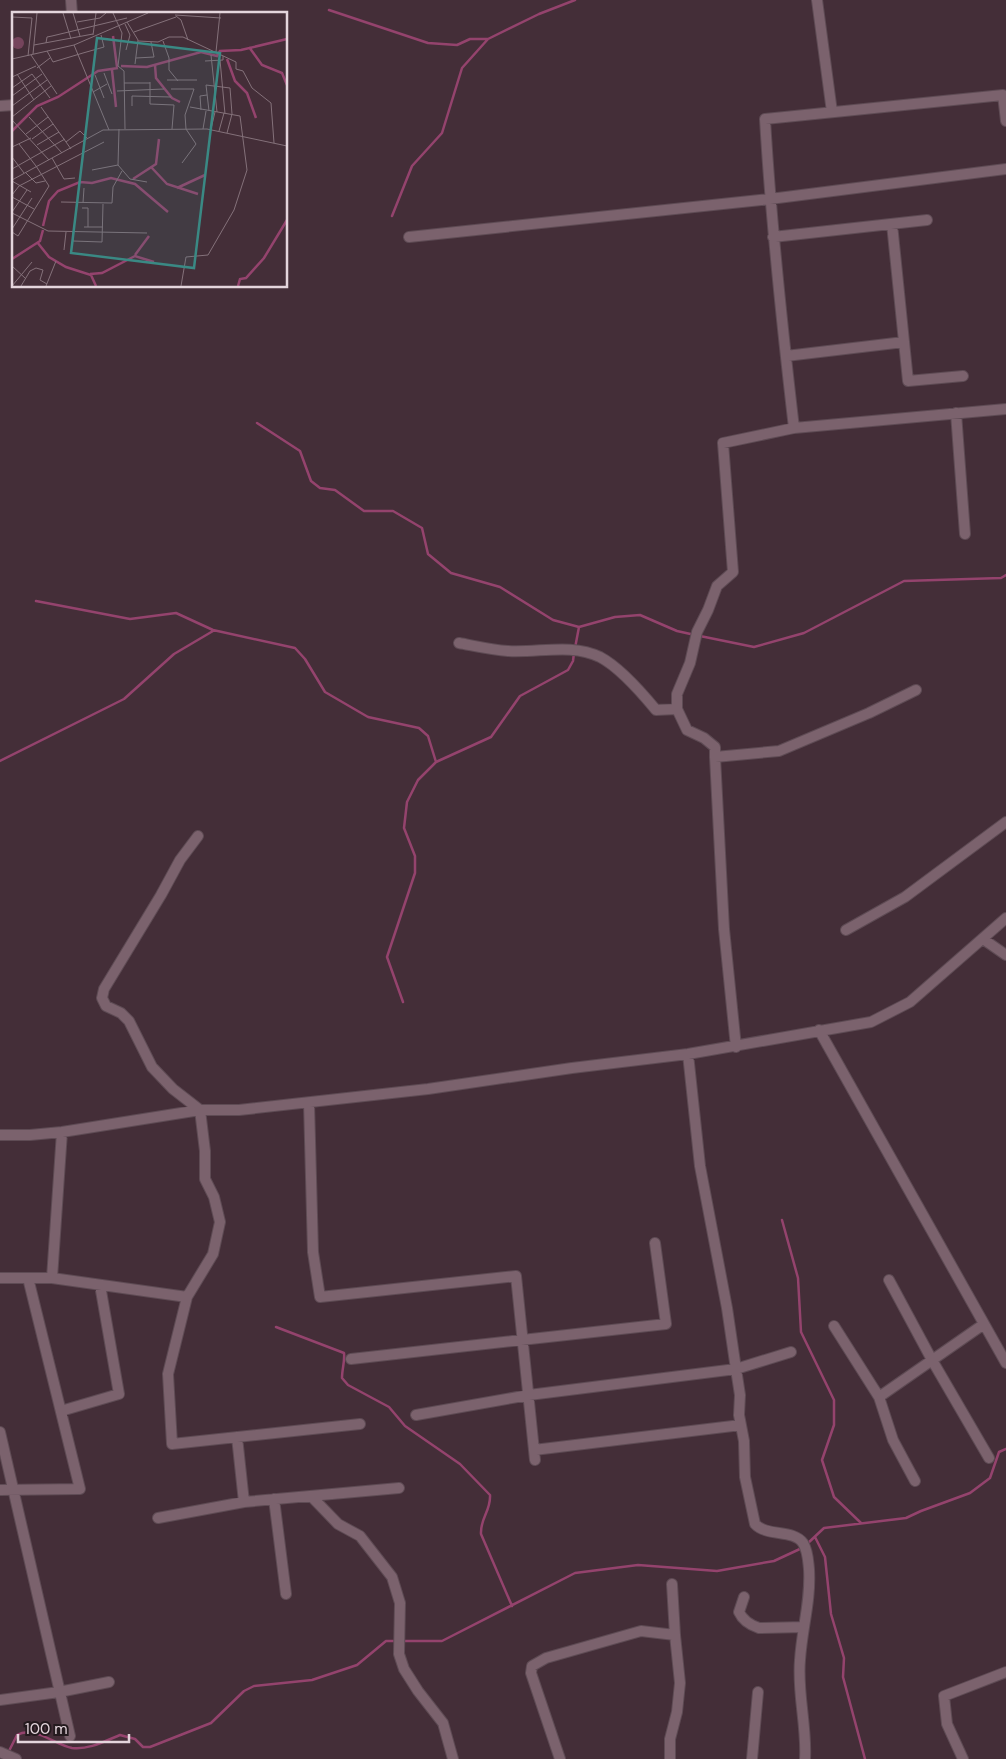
<svg xmlns="http://www.w3.org/2000/svg" width="1006" height="1759" font-family="'DM Sans',sans-serif">
  <style>
    .lines { fill: none; stroke-linecap: round; stroke-linejoin: round }
    .stream { stroke: #94436d; stroke-width: 2.5 }
    .minor-casing { stroke: #5e4b54; stroke-width: 12 }
    .minor { stroke: #7b626d; stroke-width: 10 }
    .inset-river { fill: none; stroke: #94436d; stroke-width: 2.5 }
    .inset-road { fill: none; stroke: #84717a; stroke-width: 1 }
    .view { fill: #3a8984; fill-opacity: 0.15; stroke: #3a8984; stroke-width: 2.5 }
    .inset-edge { fill: none; stroke: #e4d5dc; stroke-width: 2.5 }
  </style>
  <rect width="100%" height="100%" fill="#442e38"/>
  <g class="lines">
    <path class="stream" d="M329,10l99,33 29,2 13,-6h18l51,-25 36,-14
      M392,216l20,-50 30,-33 20,-65 26,-29
      M257,423l43,28 11,30 9,7 15,2 29,21h29l29,17 6,26 23,19 49,14 53,33 26,7 36,-10 25,-2 37,16 18,4
      M36,601l94,18 46,-6 37,17 82,18 10,11 20,33 43,25 51,11 9,8 8,26
      M700,636l54,11 50,-14 100,-52 97,-3 5,-3
      M575,648l4,-21
      M0,761l124,-62 50,-45 39,-23
      M403,1002l-16,-45 28,-84v-17l-11,-28 3,-26 11,-22 18,-18 55,-25 29,-41 48,-26 5,-9 1,-8
      M782,1220l16,58 3,54 33,68v25l-12,35 12,37 27,26
      M276,1327l68,26c1,8 -2,16 -2,25l6,7 41,22 16,19 55,38 30,31c1,16 -10,23 -9,39l31,72
      M815,1537l10,20 6,57 13,44 -1,19 22,82
      M807,1544l17,-16 82,-10 15,-7 49,-18 20,-15 9,-26 7,-3
      M401,1641h41l133,-68 63,-8 79,6 57,-10 28,-13
      M8,1753l9,-18c17,-10 38,10 55,13 17,2 33,-7 48,-13l15,4 8,8h7l61,-24 33,-32 10,-5 58,-6 45,-15 29,-24h10"/>
    <g class="minor-casing">
      <path id="minor" d="M71,0l1,14
        M817,0l15,112
        M0,106l14,-1
        M892,224l16,157 55,-5
        M409,237l361,-38 236,-30
        M773,237l154,-17
        M786,356l118,-14
        M956,413l9,121
        M794,428c-12,-103 -23,-206 -29,-309l238,-24 3,26
        M459,643c16,3 33,7 49,8 31,2 63,-8 92,6 19,10 42,36 56,53l21,-1 10,21 17,8 11,9v10
        M677,709v-15l13,-31 7,-31 11,-22 9,-24 16,-14 -10,-129 71,-15 212,-19
        M198,836l-18,24 -19,35 -57,94 -2,9 4,8 15,7 8,8 23,46 21,22 27,21 5,41v28l9,18 6,25 -7,32 -26,43 -19,77 4,70 188,-20
        M846,930l59,-33 101,-75
        M983,939l23,16
        M819,1030l187,333
        M736,1047l-12,-118 -9,-172 64,-6 90,-38 47,-23
        M688,1054l12,112 27,142 9,61 4,26 -1,20 5,26 1,36 10,47c12,13 38,5 48,19 5,8 5,17 6,26 2,32 -7,59 -9,91 -3,33 7,66 5,99
        M309,1103l4,149 7,45 196,-21 19,184
        M0,1135h30l32,-3 138,-22h39l189,-21 144,-21 116,-14 183,-32 39,-20 96,-84
        M0,1278h52l135,19
        M52,1278l10,-146
        M889,1280l43,80 57,98
        M834,1326l45,71 14,43 22,41
        M351,1359l315,-35 -11,-81
        M879,1397l105,-73
        M61,1411l58,-17 -19,-109
        M416,1415l113,-20 207,-26 55,-17
        M0,1432l70,304
        M237,1437l7,65
        M534,1450l207,-25
        M0,1490l80,-1 -52,-211
        M311,1496l27,28 22,12 32,41 8,26 -1,51 5,15 14,22 25,32 10,36
        M274,1499l12,95
        M158,1518l86,-16 155,-14
        M744,1597l-5,15c4,9 11,13 20,16l45,-1
        M0,1700l59,-8 50,-10
        M0,1752l16,7
        M560,1759l-29,-86 1,-7 14,-8 95,-27 34,4
        M670,1759v-20l7,-27 3,-29 -5,-48 -3,-51
        M752,1759l6,-67
        M963,1759l-16,-35 -3,-28 62,-24"/>
    </g>
    <use href="#minor" class="minor"/>
  </g>
  <g transform="translate(12 12)">
    <rect width="275" height="275" fill="#442e38"/>
    <path d="M0 31a6 6 0 1 1 12 0a6 6 0 1 1-12 0Z" fill="#75445c"/>
    <path class="inset-river" d="M101,24l4,31M237,35l13,18 20,8 5,12M215,47l8,22 12,12 9,25M143,53l1,13 16,20 8,4M109,54l26,1 54,-15 16,4 3,-5 21,-1 46,-11M100,58l4,37M0,119l25,-25 21,-9 40,-26 20,-3M140,156l15,16 31,10M121,167l23,-15 3,-25M165,176l28,-13M31,214l6,-25 9,-10 22,-9 12,1 19,-5 24,6 33,28M25,230l12,15 17,10 25,8 5,11M123,243l14,-19M0,247l28,-18 3,-11M78,262l12,-1 33,-17 19,6M226,274l2,-7 6,-1 18,-20 23,-38"/>
    <path class="inset-road" d="M51,1l8,26M61,1l7,23M101,1l9,20 -4,33 6,5 1,58M163,3l46,3M164,4l5,4 7,20M0,5l20,1 -4,38M65,10l23,-4 6,-5M115,10l11,18 -3,24M113,12l5,11 -4,15M122,20l42,-15M81,23l3,-22M126,29l20,1 11,-5h14l53,25v7l7,2 9,17 19,15 3,40M151,29l6,17v12l9,11M34,31l1,-6 5,-1 75,-18M22,33l59,-11M62,33l35,85M35,39l6,11 30,-9 21,-6 -3,-12M204,40l4,-39M21,42l4,-41M19,43l26,39M199,43l6,57M124,46l18,-1 -3,-15M0,47l62,-14 74,-32M208,48l5,54M193,49l18,-1v-4M25,56l13,-10M92,61l8,21M5,62l17,26M83,63l9,23M0,65l24,-11M155,68h30M138,70v22l24,1 -2,24M112,71h26M0,76l20,-14 18,24M159,77h23l-9,26 1,14 10,15 -14,19M105,79l47,-2M81,80l14,-8M0,84l30,-22M0,94l35,-26M120,94v-10l39,1M29,95l30,42M189,98l-1,-14 7,-1M197,99l-3,-26 24,3 2,26 -5,19M0,105l39,-31M17,105l33,36M0,108l37,40M191,117l3,-18M199,117l4,-17M207,119l5,-18M14,122l22,-17M20,127l21,-15M54,130l14,-11 8,8M7,132l17,22M25,133l22,-13M0,135l19,-9M0,145l12,16M40,146l12,21 11,-1M106,153l12,14 17,3M24,154l13,20M0,157l53,-30M80,158l26,-5 1,-36M13,160l11,11 9,-2M0,168l91,-50 104,-1 80,17M0,169l19,11M0,183l7,-9 85,-44M0,185l22,12M49,190l51,1 1,-16 9,-16M71,191l1,-15M70,196h6v19M0,200l15,-22M0,201l36,18 99,2M72,215h19M0,217l20,-31M0,220l6,4 31,-50M61,220v9l29,1 1,-38M52,238l2,-18M0,254l13,12M0,274l20,-24M9,274l9,-15 6,-3 7,2 -3,10 7,4M34,274l10,-25M169,274l5,-29 22,-2 26,-45 13,-40 -7,-54 -50,-9"/>
    <path class="view" d="M85,26l123,15 -26,215 -123,-15z"/>
    <rect width="275" height="275" class="inset-edge"/>
  </g>
  <path d="M18 1734v8h111v-8" fill="none" stroke="#e4d5dc" stroke-width="2.5"/>
  <text x="25" y="1734" font-size="15" fill="#e4d5dc" stroke="#241a1e" stroke-width="4" paint-order="stroke">100 m</text>
</svg>
